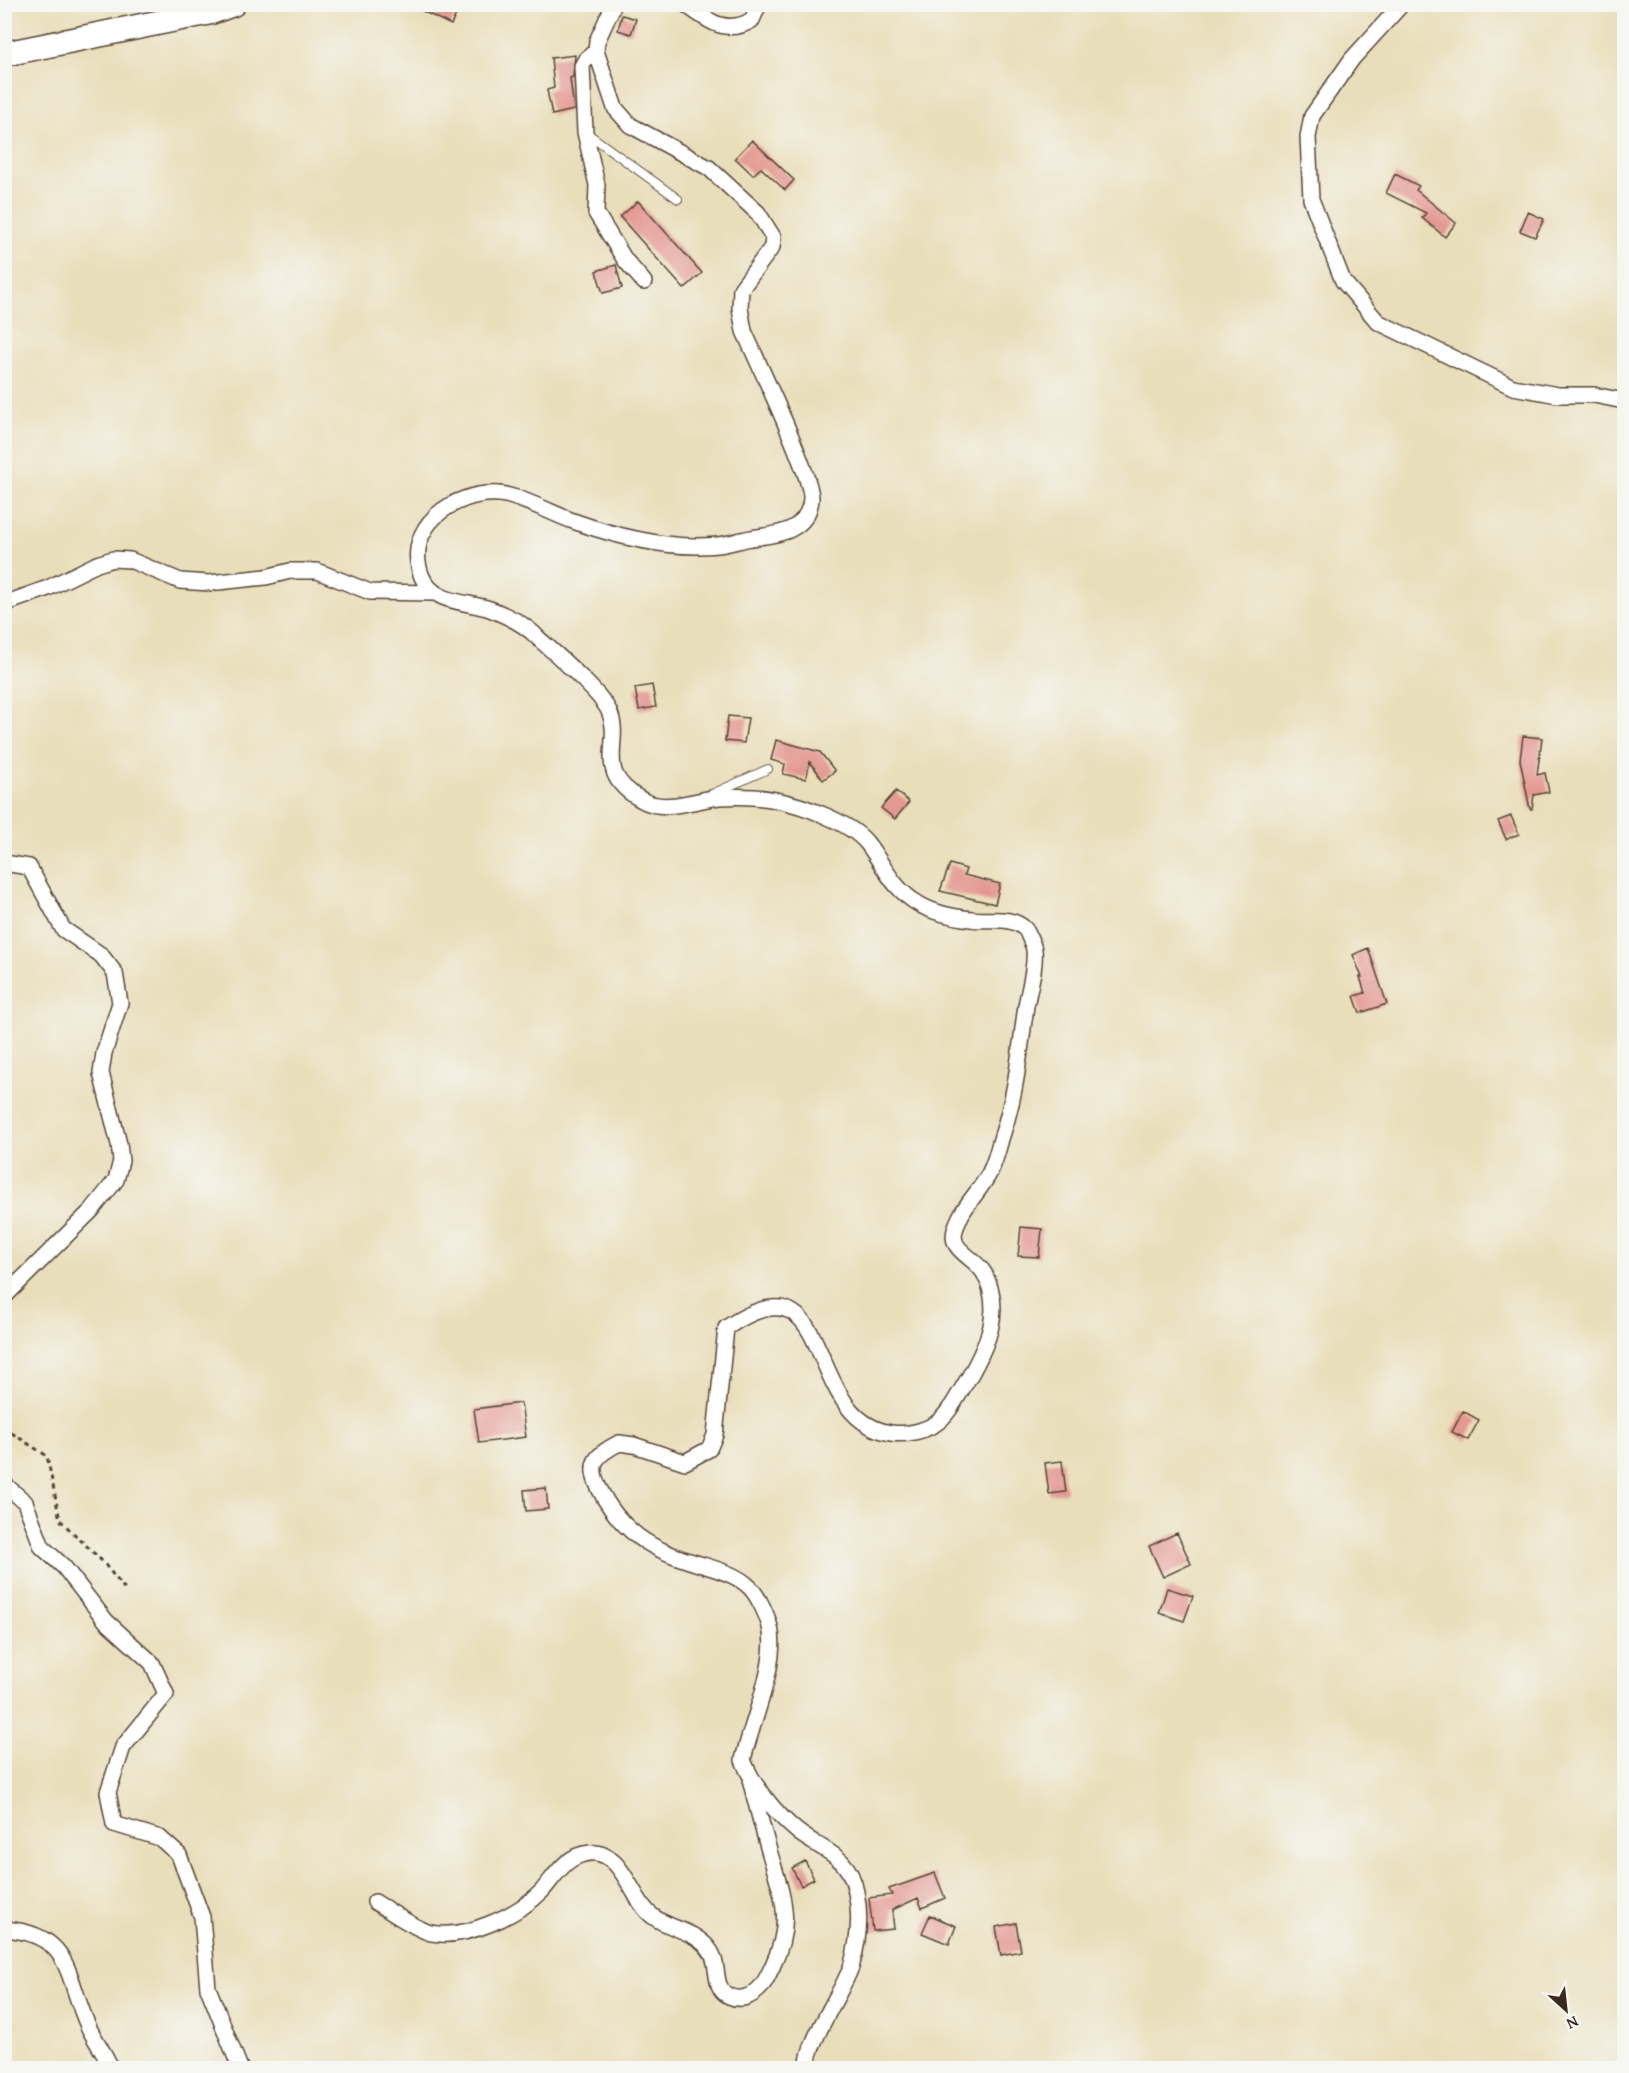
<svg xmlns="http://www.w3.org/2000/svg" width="1629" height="2073" font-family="'Gentium Book Plus',serif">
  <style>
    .building { fill: #e49892 }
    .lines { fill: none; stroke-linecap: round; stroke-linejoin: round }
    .lane-casing { stroke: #554535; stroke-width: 10 }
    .street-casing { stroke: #554535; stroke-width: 18 }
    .primary-casing { stroke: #554535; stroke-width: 27 }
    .path { stroke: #554535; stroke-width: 3; stroke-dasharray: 4.5 4.5; stroke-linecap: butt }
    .lane { stroke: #fff; stroke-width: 8 }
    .street { stroke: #fff; stroke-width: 15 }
    .primary { stroke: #fff; stroke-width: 24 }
  </style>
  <rect width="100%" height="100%" fill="#f6f6f2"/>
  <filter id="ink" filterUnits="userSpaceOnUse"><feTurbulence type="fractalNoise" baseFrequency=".0167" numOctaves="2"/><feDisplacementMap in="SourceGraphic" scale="12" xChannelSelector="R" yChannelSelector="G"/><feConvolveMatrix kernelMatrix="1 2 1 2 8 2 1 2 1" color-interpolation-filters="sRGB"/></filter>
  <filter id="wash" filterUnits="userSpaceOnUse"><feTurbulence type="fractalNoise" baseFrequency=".008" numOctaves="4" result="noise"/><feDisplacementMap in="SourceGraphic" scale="24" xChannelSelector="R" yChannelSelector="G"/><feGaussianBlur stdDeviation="1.35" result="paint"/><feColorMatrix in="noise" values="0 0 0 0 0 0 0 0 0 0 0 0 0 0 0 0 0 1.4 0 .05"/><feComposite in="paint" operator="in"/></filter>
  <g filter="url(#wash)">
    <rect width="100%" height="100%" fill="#e9deba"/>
    <g id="blocks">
      <path class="building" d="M408,4h53l-10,21z
        M622,15l14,4 -5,15 -13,-4z
        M575,55l-2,22 -3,1 4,32 -22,5 -5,-25 7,-2 -3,-30z
        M752,140l42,40 -9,10 -24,-22 -8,7 -18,-17z
        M1395,174l24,12 -3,4 40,33 -11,14 -23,-19 4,-5 -40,-20z
        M638,201l64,72 -18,16 -64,-72z
        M1528,212l16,7 -9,18 -15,-6z
        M616,265l6,23 -19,5 -7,-22z
        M652,685l4,22 -17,3 -4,-22z
        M728,716l20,2 -4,25 -19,-2z
        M1523,736l19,2 -5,37 8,-2 4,19 -15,3 -2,14h-2l-10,-49z
        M776,740l44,12 15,19 -12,9 -13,-18 -4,17 -23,-5 2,-10 -14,-4z
        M896,791l13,11 -14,17 -14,-11z
        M1511,816l8,18 -13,5 -8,-18z
        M950,864l16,5 -2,6 36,9 -5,20 -55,-13z
        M1368,948l19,56 -27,9 -6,-17 11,-3 -5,-16h2l-9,-22z
        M1021,1227l21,2 -3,28 -21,-1z
        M521,1403l5,34 -47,6 -5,-34z
        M1463,1411l16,9 -11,20 -16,-8z
        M1062,1461l4,31 -17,2 -4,-31z
        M546,1488l2,21 -22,2 -2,-21z
        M1177,1533l14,31 -28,13 -14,-31z
        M1167,1588l26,8 -9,25 -25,-8z
        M805,1861l9,18 -13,7 -9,-18z
        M935,1873l10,25 -23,10 -4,-10 -26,12 2,19 -21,2 -4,-33 23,-3 -3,-6z
        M930,1915l26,11 -7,18 -27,-11z
        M1016,1923l5,28 -20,4 -5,-28z"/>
    </g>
  </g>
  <g filter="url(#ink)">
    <use href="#blocks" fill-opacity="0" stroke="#554535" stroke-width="1.5"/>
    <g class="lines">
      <g class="lane-casing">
        <path id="lane" d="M587,133l91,66
          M712,794l56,-25"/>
      </g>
      <g class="street-casing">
        <path id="street" d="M614,4l-17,37 -1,10 19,57 15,17 79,43 49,45 15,24 -1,10 -31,42 -1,19 4,23c12,28 69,146 67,168 -3,33 -35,36 -60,39 -11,2 -22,6 -33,7 -49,5 -100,-8 -145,-24 -19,-7 -56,-26 -74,-27 -46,-3 -97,34 -77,83 12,27 44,24 68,32 18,7 35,15 48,29 18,16 62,54 71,73 15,32 -18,61 33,89 22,13 53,0 77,-3 19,-1 38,-1 57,3 26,5 74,22 91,43 17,22 25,45 50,60 14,9 37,14 54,16 17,3 41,-4 54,10 2,2 9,18 9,21 2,17 -5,39 -8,56 -7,49 -9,85 -25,133 -3,11 -6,23 -11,33 -10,20 -29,35 -35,58 -6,21 19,26 29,43 20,37 3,73 -16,106 -9,14 -19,36 -33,45 -13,8 -30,11 -44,9 -91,-14 -51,-183 -165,-105l-11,107 -6,14 -24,13 -51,-17 -15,-2c-23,12 -32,20 -20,45 21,43 52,62 97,75 16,5 37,10 50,21 11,8 21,31 24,43 9,35 -19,96 -27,133 10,26 33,54 55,72 26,20 51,22 58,60 5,23 2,50 -4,72 -6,23 -51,87 -43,104
          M685,4c22,16 41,32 67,16l7,-16
          M1402,4l-50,55 -40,57 -4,21 3,62 32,82 35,41 135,65 45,8h36l30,6
          M596,51l-10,8 -4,7 3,66 12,53 -1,28 29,47 19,22
          M4,604l44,-16 49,-24 16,-5 17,1 50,21 29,2 57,-6 24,-6h27l53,21 65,1
          M4,863l25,4 34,62 38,26 14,18 5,30 -16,50 -3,20 18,71 2,17 -5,19 -24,30 -88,87
          M4,1484l21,18 17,45 22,20 42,54 46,42 14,31 -43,53 -15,45 6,32 46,14 19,17 23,62 6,71 32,80
          M375,1902c14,8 40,27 56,31 34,7 87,-18 111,-42 14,-16 24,-36 48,-38 30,-3 40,40 57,58 17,19 49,17 64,41 9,14 1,36 18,44 11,5 21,1 29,-6 7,-6 10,-15 14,-23 22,-45 11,-69 -2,-113 -7,-24 -13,-47 -19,-71
          M4,1929c70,5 61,48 85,99 7,14 16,26 22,40"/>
      </g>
      <g class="primary-casing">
        <path id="primary" d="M4,54l207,-42 22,-8"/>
      </g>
      <path class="path" d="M4,1396l4,2 -4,8
        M4,1428l43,28 13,64 43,42 24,30"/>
      <use href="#lane" class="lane"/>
      <use href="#street" class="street"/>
      <use href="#primary" class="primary"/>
    </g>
  </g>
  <rect width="1629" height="2073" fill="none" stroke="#f6f6f2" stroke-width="24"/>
  <g transform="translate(1566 2010) rotate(153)" stroke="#f6f6f2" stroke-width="4.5" paint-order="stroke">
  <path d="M0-4.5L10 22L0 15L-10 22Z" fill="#3b2a1e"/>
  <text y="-9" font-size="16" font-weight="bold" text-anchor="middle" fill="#3b2a1e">N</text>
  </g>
</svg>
